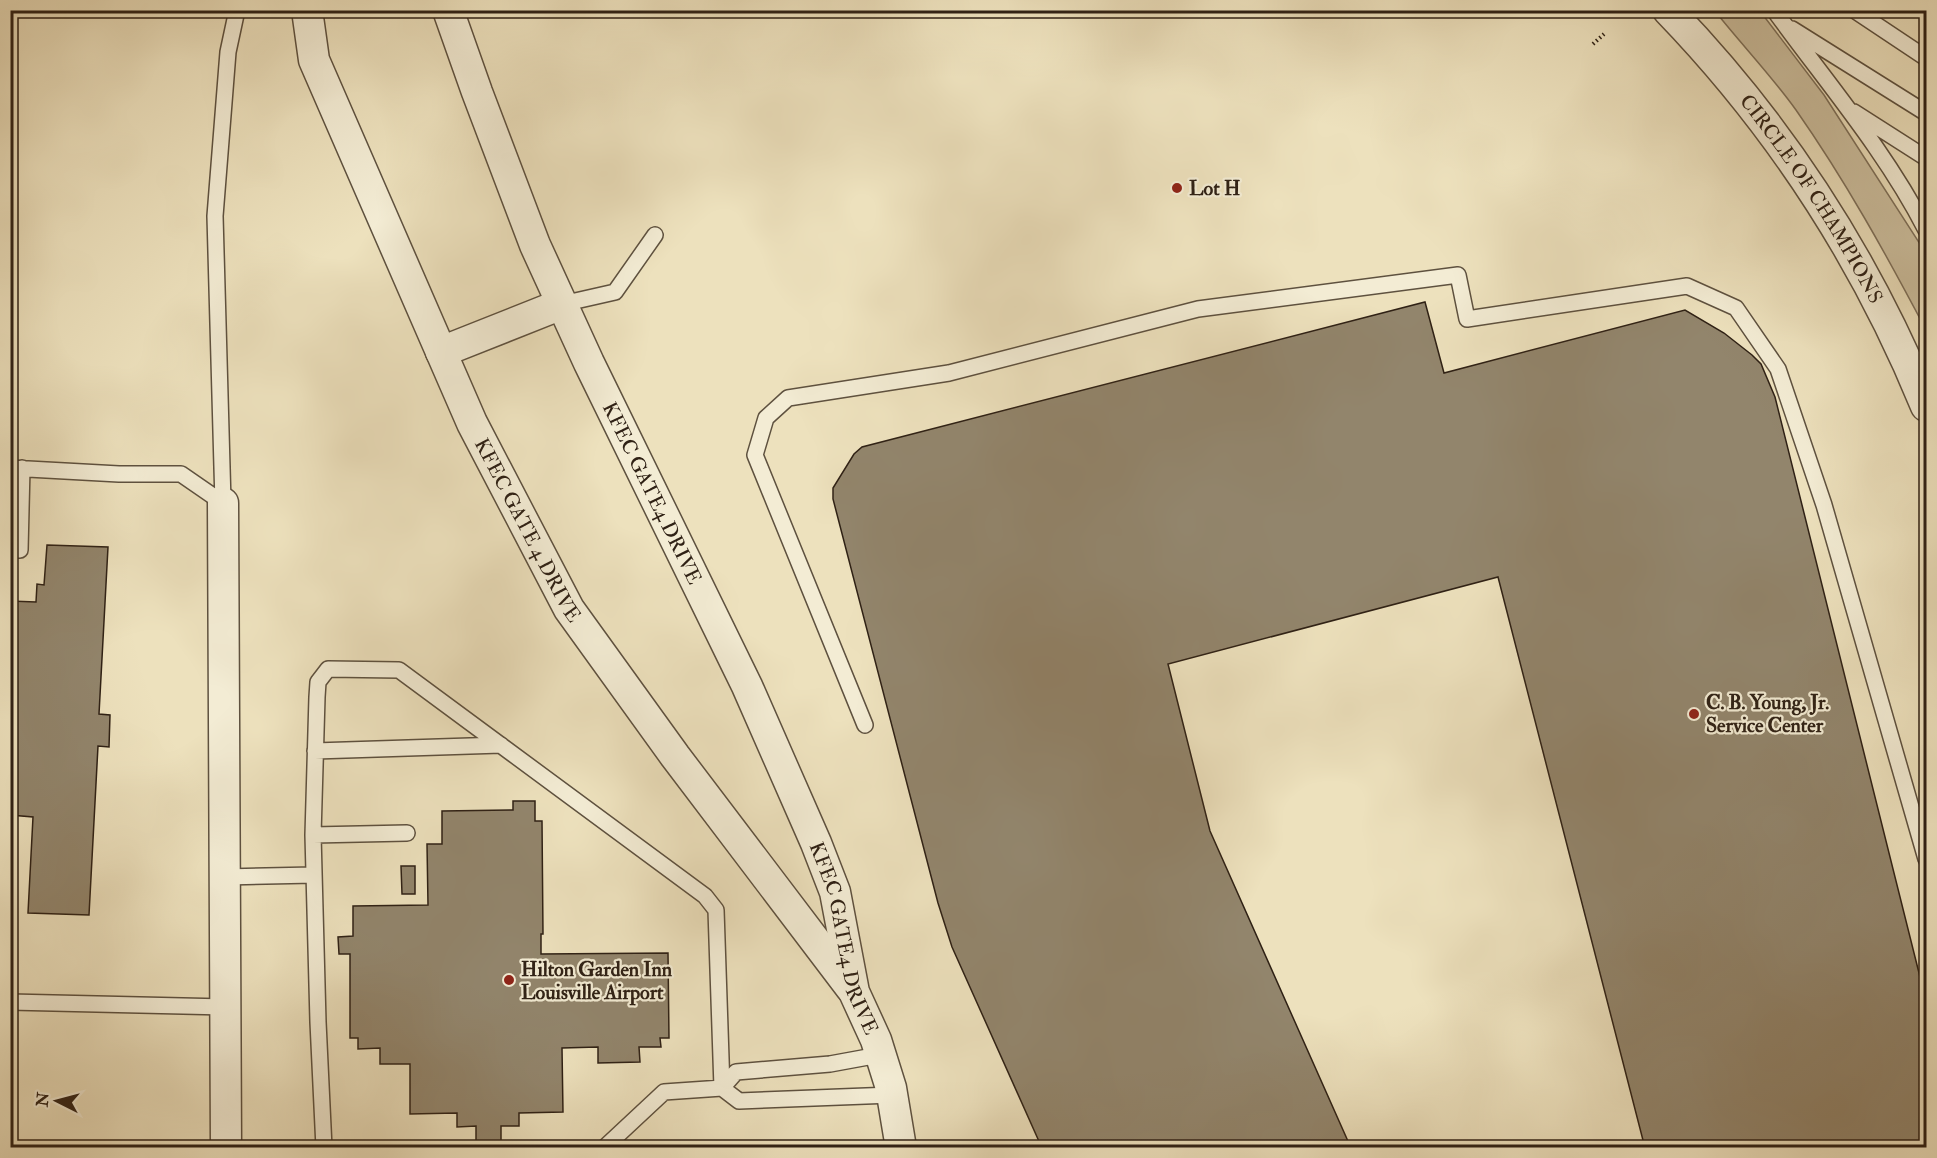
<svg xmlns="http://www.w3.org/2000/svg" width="1937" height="1158" font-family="'IM FELL Double Pica',serif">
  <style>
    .green { fill: #cdc0a0; stroke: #7e705a; stroke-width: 1.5 }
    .building { fill: #92856c; stroke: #2f2115; stroke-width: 1.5 }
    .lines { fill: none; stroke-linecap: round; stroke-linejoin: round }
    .lane-casing { stroke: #5e513f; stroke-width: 18 }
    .street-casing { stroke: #5e513f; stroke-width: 33 }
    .path { stroke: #2f2115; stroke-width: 4; stroke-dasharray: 1.5 3; stroke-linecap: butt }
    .lane { stroke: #f3ecd4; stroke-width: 15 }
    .street { stroke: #f3ecd4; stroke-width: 30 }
    .poi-dot { fill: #8f2418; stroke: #f3ecd4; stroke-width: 2 }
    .labels { text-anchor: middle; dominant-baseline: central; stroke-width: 4.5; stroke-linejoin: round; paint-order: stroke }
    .poi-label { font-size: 20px; font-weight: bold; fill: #2f2115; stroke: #f3ecd4; text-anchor: start }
    .street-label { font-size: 20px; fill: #2f2115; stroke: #f3ecd4 }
  </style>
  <rect width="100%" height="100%" fill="#ede1bd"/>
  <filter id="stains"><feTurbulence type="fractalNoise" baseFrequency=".00333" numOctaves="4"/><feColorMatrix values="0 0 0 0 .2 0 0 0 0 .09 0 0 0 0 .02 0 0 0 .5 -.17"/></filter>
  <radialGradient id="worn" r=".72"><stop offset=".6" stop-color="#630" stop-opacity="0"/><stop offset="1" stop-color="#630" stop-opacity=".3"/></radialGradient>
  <path class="green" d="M1715,11h45l64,84 98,152 4,10v73c-40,-76 -81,-150 -130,-220 -25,-35 -55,-66 -81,-99z"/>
  <path class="building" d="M1425,302l19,71 241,-63 39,23 28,22 9,9 14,33 150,600h1v151h-281l-147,-571 -330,87 42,167 141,317h-309l-90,-201 -14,-44 -105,-404v-11l21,-34 8,-7z
    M47,545l61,2 -9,167 11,1 -1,32 -11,-1 -9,169 -61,-2 5,-96 -23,-2v-214l26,1 1,-18 7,1z
    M513,801h22v20h7l1,113h-2v20l127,-1 1,85h-9l1,9h-22l1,15 -42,1v-16l-36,1 1,64 -44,1v13h-18v22h-25v-22l-19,1v-14l-47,1v-50h-30v-16l-22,1v-11h-8v-84h-11l-1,-17 15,-1v-30l75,-1 -1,-61h15v-33l71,-1z
    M401,866h14v28h-13z"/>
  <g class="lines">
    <g class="lane-casing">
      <path id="lane" d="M1774,10c52,72 111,140 152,220
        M1854,10l72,48
        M1792,29l134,84
        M1854,112l72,46
        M562,304l53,-12 40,-57
        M10,468l109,6h62l42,29
        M223,503l-8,-287 13,-164 9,-42
        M10,550h10l2,-82
        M865,725l-110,-270 11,-37 22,-20 161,-25 249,-64 260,-34 9,44 220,-33 49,22 42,61 46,136 102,354
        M315,751l186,-6
        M313,835l94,-2
        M225,877l89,-2
        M10,1002l216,5
        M722,1088l14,-16 94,-8 49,-9
        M324,1148l-6,-126 -5,-187 4,-138 1,-15 10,-13 71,1 306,226 11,14 6,178
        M604,1148l60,-56 58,-4 17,13 153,-6"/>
    </g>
    <g class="street-casing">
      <g id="street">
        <path id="s1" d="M307,10l7,50 158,363 97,186 106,147 176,232"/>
        <path id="s2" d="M448,10l29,82 58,153 54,118 158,323 69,157 19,49 19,100 22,48 15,48 10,60"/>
        <path id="s3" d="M1668,10c112,116 197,247 258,396"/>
        <path d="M441,352l121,-48"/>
        <path d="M223,503l3,645"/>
      </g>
    </g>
    <path class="path" d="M1593,44l11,-10"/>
    <use href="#lane" class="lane"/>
    <use href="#street" class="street"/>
  </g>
  <g class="poi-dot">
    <circle cx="1177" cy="188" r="6"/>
    <circle cx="1694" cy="714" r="6"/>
    <circle cx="509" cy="980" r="6"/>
  </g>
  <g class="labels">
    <g class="poi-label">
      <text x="1189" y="188">Lot H</text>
      <text x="1706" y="702">C. B. Young, Jr.<tspan x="1706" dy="23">Service Center</tspan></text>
      <text x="521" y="969">Hilton Garden Inn<tspan x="521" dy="23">Louisville Airport</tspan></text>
    </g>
    <g class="street-label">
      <text stroke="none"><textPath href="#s3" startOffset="238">CIRCLE OF CHAMPIONS</textPath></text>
      <text stroke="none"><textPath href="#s2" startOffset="525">KFEC GATE4 DRIVE</textPath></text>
      <text stroke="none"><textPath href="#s1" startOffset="567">KFEC GATE 4 DRIVE</textPath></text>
      <text stroke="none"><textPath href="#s2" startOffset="1011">KFEC GATE4 DRIVE</textPath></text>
    </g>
  </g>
  <rect width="1937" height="1158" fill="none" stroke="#ede1bd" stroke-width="36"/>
  <rect x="12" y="12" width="1913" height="1134" fill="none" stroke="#2f2115" stroke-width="3"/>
  <rect x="18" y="18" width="1901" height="1122" fill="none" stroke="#2f2115" stroke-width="1.5"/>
  <g transform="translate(57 1101) rotate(276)" stroke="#f3ecd4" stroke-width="4.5" paint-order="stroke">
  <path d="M0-4.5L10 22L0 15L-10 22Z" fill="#2f2115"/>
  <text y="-9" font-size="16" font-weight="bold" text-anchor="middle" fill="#2f2115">N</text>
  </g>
  <rect width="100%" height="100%" filter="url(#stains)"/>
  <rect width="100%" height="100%" fill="url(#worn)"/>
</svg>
